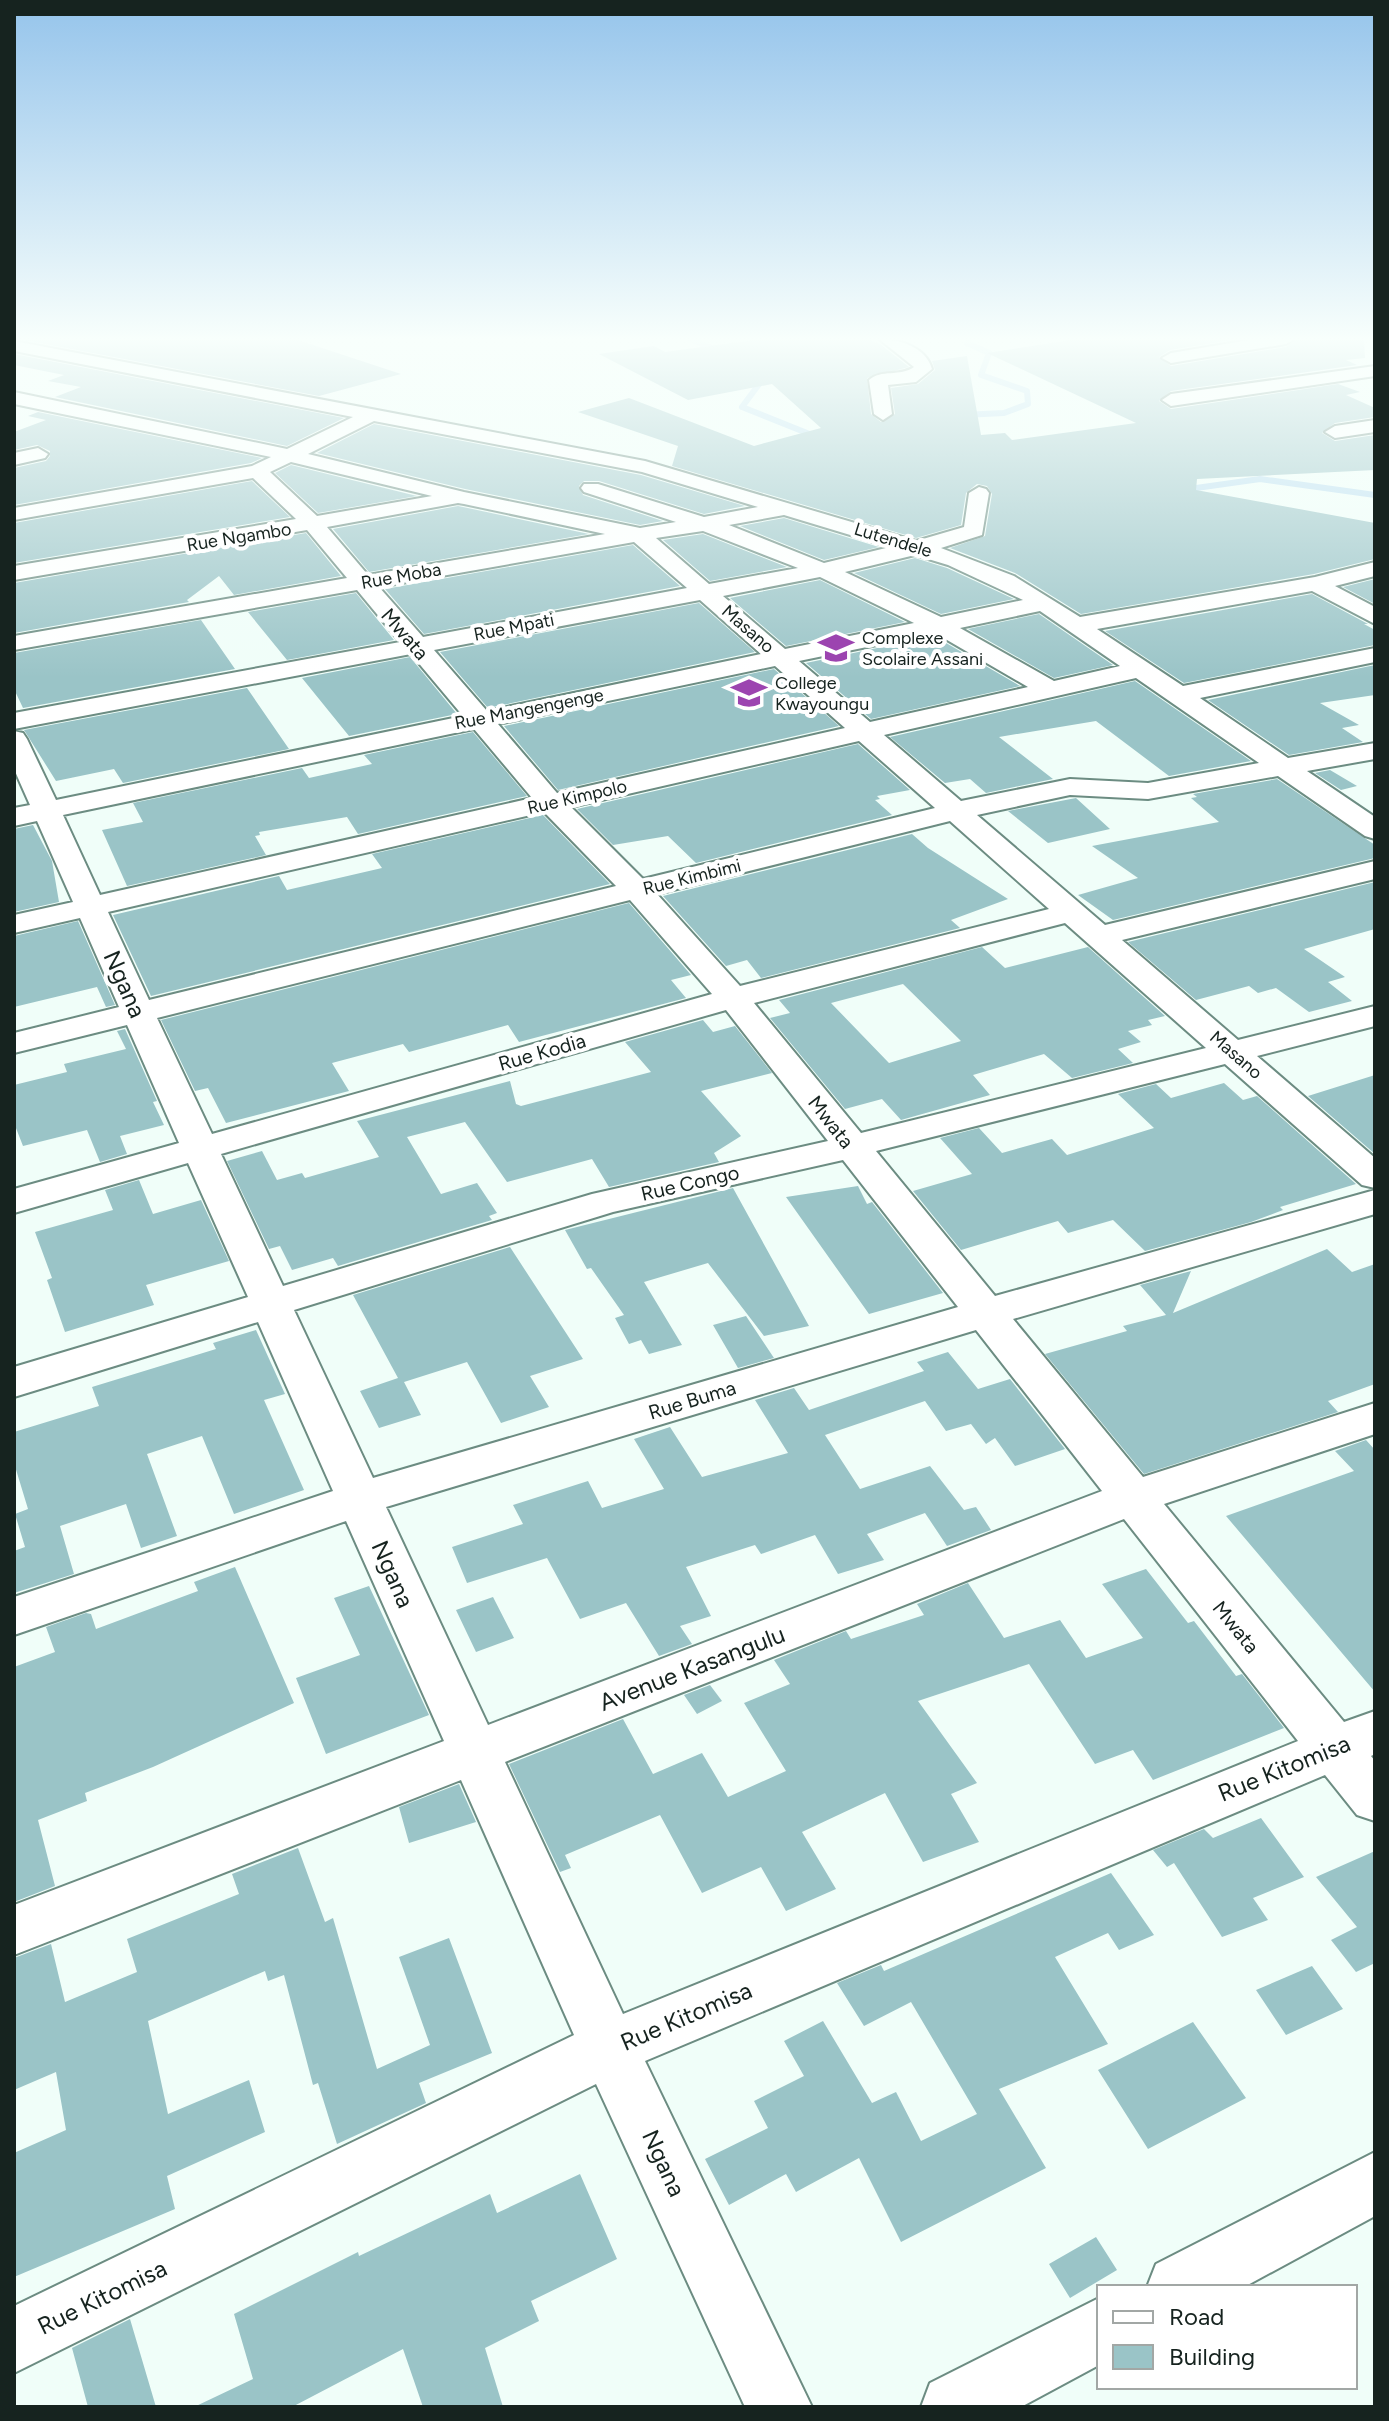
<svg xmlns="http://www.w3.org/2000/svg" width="1389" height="2421" font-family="Figtree,sans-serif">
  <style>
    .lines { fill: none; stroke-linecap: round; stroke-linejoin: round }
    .stream { stroke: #baddf0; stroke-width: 6 }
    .building { fill: #9ac4c7; fill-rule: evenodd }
    .minor-casing { stroke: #6c8c82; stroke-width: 4 }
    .minor { fill: #fff; fill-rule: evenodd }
    .labels { text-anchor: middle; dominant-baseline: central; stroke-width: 8; stroke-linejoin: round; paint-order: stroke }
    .far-street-label { font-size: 18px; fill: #16231f; stroke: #fff }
    .far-poi-label { font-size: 18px; fill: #16231f; stroke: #fff; text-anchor: start }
    .street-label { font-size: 20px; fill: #16231f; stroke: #fff }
    .near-street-label { font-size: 24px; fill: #16231f; stroke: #fff }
  </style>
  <rect width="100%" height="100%" fill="#f0fef9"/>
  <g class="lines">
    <path class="stream" d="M690,339l29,12
      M765,376l-23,31 75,30
      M963,415l41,-2 24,-9 -1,-13 -46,-16 8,-22 -22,-10 2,-4
      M1182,490l78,-11 115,16"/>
  </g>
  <path class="building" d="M19,339h276l106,35 -82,22z
    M762,339h105l13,5 29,23 -42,11 4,36 10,8 14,-8 -4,-26 27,-4 17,-14 -3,-9 35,-5 14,79 24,-2 7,7 124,-17 -149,-70 90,-14h160l-67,11 -11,7 12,9 115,-19 12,-8h66l1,19 -19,2 11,5 -186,26 -12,10 12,8 167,-25 22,8 -14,3 29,13v9l-40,6 -13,10 13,8 40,-6v35l-178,9 -1,11 179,33v36l-61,15 -233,40 -66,-41 -65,-25 35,-12 7,-42 -5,-8 -10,-2 -11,9 -5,32 -45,13 -244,-72 6,-20 -100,-34 51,-14 125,48 67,-18 -49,-44 -84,16 -89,-46 55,-8 11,6z
    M14,354l330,64 -57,28 -232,-49 26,-10 -33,-6 16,-6 -50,-10z
    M38,412l224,46 -11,5 -237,42v-37l32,-7 4,-5v-5l-13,-6 -23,5v-18l32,-12 -18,-4z
    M374,424l267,51 104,31 -41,8 -105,-33h-15l-5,5 4,9 80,26 -23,4 -175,-36 -148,-36z
    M291,465l126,31 -99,17 -43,-40z
    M252,481l38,36 -276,46v-40z
    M458,506l5,1 126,27 -220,38 -36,-43z
    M784,518l95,29 -55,13 -84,-34z
    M306,533l35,43 -107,19 -15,-19 -32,24 2,2 -175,31v-50z
    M703,534l84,33 -77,14 -47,-41z
    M633,545l47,41 -256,48 -39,-45z
    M915,558l32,10 67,31 -73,15 -87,-41z
    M1375,579v25l-32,-17z
    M820,580l85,42 -119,24 -56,-48z
    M356,593l38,47 -107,20 -39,-48z
    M1312,594l56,30h-4l11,6v15l-191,38 -79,-52z
    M699,603l56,49 -267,56 -48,-56z
    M1039,614l74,51 -59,13 -86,-49z
    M201,620l34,49 -212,39 -9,-19v-36z
    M934,636l86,50 -149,33 -65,-56z
    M410,657l47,57 -108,22 -47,-58z
    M1375,665v30l-55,8 39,22 -17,3 21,14 -74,13 -81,-55z
    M774,669l65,57 -281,64 -54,-64z
    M1135,681l116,80 -82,15 -73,-55 -97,16 54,42 -67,14 -16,-14 -25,4 -55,-46z
    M247,688l42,61 -166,34 -9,-14 -58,12 -32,-51z
    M473,732l54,64 -169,38 -11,-17 -88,15 1,3 -5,1 11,19 -139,31 -25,-56 41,-8 -10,-19 169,-35 7,10 63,-14 -8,-9z
    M858,744l52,46 -33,6 3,3 -5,1 17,15 -196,48 -28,-27 -55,9 -36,-36z
    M1330,770l27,16 -16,4 -26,-17z
    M1277,779l98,66v13l-262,62 -35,-25 60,-17 -46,-32 127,-24 -28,-24 6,-1 -4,-3z
    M1076,798l34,31 -62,14 -40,-32z
    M543,815l67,69 -459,112 -38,-81 166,-39 8,14 95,-22 -10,-14z
    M33,825l19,36 7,41 -45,10v-83z
    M912,834l16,14 80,51 -57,21 9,8 -199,50 -14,-18 -21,6 -63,-70z
    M1375,882v47l-71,20 41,28 -17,5 24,19 -43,11 -33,-24 -18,5 -9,-7 -53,14 -68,-58z
    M629,903l62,72 -20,5 15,18 -167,44 -11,-17 -99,27 -6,-8 -71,19 17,28 -123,32 -18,-35 -13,3 -34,-71z
    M78,921l37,84 -9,2 -9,-20 -83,20v-71z
    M982,947l23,21 83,-21 77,69 -17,4 4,5 -24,6 13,11 -23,7 15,14 -61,15 -28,-24 -71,21 17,20 -89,25 -19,-21 -37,10 -75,-91 20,-5 -11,-13zM903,984l58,57 -72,22 -58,-60z
    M703,1020l10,12 22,-6 37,47 -71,18 40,45 -27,17 5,9 -110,25 -17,-28 -85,23 -42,-60 -58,15 34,57 36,-11 20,30 -8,3 3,4 -154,46 -5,-8 -41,12 -12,-24 -11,3 -42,-88 35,-10 15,29 25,-7 3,5 74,-21 -22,-36 153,-40 6,23 5,2 130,-34 -26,-30z
    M125,1029l32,72 -4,1 11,23 -44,11 7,18 -27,8 -13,-32 -64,16 -9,-23v-38l53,-13 -3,-8 62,-15 -9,-18z
    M1375,1075v79l-67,-58z
    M1224,1083l19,17 14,-4 99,88 -76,23 3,3 -32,12 -106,29 -32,-31 -45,13 -10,-12 -97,29 -48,-59 59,-17 -32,-36 39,-10 23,25 50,-14 15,16 87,-27 -36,-34 38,-10 15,14z
    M139,1180l14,34 48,-14 28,61 -83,24 8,20 -89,27 -18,-52 5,-2 -17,-46 78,-22 -8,-20z
    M858,1186l9,18 5,-2 71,91 -74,21 -83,-117z
    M733,1188l76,138 -45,10 -56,-73 -64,19 38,63 -33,9 -8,-14 -12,4 -14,-26 9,-3 -33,-47 -4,1 -22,-39z
    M510,1247l73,112 -53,17 19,31 -48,16 -34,-61 -63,20 17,33 -42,13 -19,-37 38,-13 -45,-83z
    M1327,1249l25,23 23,-8v120l-47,17 10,11 -194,62 -99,-120 82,-23 -4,-5 43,-11 -26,-30 51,-14 -18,42z
    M746,1316l28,42 -36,10 -25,-43z
    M256,1330l29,64 -21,6 40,90 -70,24 -32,-78 -55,18 30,82 -36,12 -15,-44 -66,22 14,48 -60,19v-42l11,-4 -10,-33 13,-5 -14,-46v-31l85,-26 -7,-19 124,-38 -3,-6z
    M948,1352l30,37 32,-10 55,70 -50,17 -20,-28 -9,6 -15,-20 -25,7 -21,-30 -100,34 35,54 70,-23 34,44 12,-3 15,23 -44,16 -22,-33 -58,21 17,26 -46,14 -23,-39 -54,19 -6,-9 -69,22 25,49 -31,10 12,18 -33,12 -33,-53 -46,16 -33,-61 -80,25 -15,-36 71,-23 -10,-19 75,-24 14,27 62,-19 -30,-50 36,-12 32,50 86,-24 -33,-53 39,-12 15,22 115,-39 -7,-9z
    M1366,1440l9,10v242l-149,-176 128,-45 -19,-20z
    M235,1567l59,136 -141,64 -68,26 2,8 -49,19 17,66 -41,16v-235l41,-15 -9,-25 40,-14 5,1 5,15 102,-38 -4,-9z
    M1146,1569l42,54 6,-2 42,55 6,-2 42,54 -131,52 -20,-30 -38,14 -66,-100 -111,37 59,82 -26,11 28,48 -56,20 -38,-69 -83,39 34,57 -50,22 -25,-44 -59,26 -42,-78 -95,40 6,13 -11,4 -51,-108 114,-45 30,55 49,-21 26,44 58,-26 -42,-68 46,-19 -16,-24 72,-29 5,8 73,-24 -7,-11 51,-21 36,55 56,-18 26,38 57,-20 -41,-54z
    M369,1586l60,129 -103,39 -30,-76 64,-23 -26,-57z
    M493,1597l21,41 -38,14 -20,-42z
    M710,1685l12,16 -25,13 -13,-19z
    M459,1784l17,38 -67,21 -10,-36z
    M1261,1818l43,59 -51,21 15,22 -46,17 -48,-74 -7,4 -14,-17 51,-21 9,9z
    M298,1848l27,74 8,-4 44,151 53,-24 -31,-88 50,-19 43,115 -73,30 7,20 -89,41 -19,-61 -5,2 -29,-110 -16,6 -3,-10 -117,50 20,93 81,-34 16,52 -98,44 8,33 -161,68v-124l52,-23 -10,-58 -42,18v-132l37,-14 14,58 72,-30 -10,-33 112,-45 -7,-20z
    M1375,1851v112l-19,9 -25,-32 26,-13 -41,-50z
    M1111,1873l43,62 -35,15 -11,-17 -53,24 53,87 -109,45 47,79 -145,74 -42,-84 -63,34 -10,-18 -57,31 -24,-46 63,-31 -14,-27 50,-25 -20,-35 39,-20 49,82 24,-11 25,49 56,-27 -66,-112 -47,24 -27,-43 44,-18 3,6z
    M1312,1966l31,43 -57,26 -30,-45z
    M1193,2022l53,76 -98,51 -50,-79z
    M580,2174l37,85 -86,42 8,20 -54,27 18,59h-80l-20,-58 -111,58h-98l59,-28 -19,-65 124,-62 1,4 131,-62 7,19z
    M1096,2237l21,33 -47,28 -21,-34z
    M130,2319l26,88h-68l-16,-59z"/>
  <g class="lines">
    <g class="minor-casing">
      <path id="minor" d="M879,339c20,0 47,8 53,30l-16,13 -28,3 4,29 -9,6 -9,-6 -5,-34c12,-11 31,-3 45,-13z
        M1255,339h40l-9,5 -115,19 -9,-5 9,-5z
        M14,341l631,120 271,80 48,-14 5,-34 10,-6 7,2 3,4 -7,42 -41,13 73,28 66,41 235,-40 60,-15v14l-40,10 40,21v17l-63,-33 -215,38 86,57 192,-38v14l-175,36 88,60 87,-15v16l-68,12 68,46v22l-10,-3 -87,-60 -130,23 -78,-4 -93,20 128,110 270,-64v18l-253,61 116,100 137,-34v20l-118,30 118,102v30l-13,-3 -137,-121 -349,87 119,145 380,-106v24l-362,105 130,158 232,-74v31l-211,70 180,218 31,-11v43l-4,2 4,5v60l-18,-6 -32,-40 -680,286 167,346h-67l-149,-323 -582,289v-67l560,-271 -113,-255 -447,175v-50l430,-164 -98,-220 -332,114v-38l319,-106 -75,-169 -244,75v-30l234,-70 -60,-134 -174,50v-24l165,-46 -52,-118 -113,28v-20l105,-26 -39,-89 -66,15v-18l59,-13 -36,-81 -23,5v-18l16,-3 -16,-36v-38l9,2 4,6 29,61 407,-84 -52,-62 -397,75v-16l386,-71 -43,-52 -343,60v-14l333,-58 -40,-48 -293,50v-14l282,-47 -43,-41 -239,42v-12l238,-42 19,-9 -257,-53v-12l273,57 66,-32 -339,-66zM374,421l268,51 116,35 -54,10 -106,-33h-14l-3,4 3,4 92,30 -36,6 -176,-36 -156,-38zM291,462l141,34 -115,20 -47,-44zM458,503l6,1 141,30 -237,41 -41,-48zM784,515l106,32 -66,16 -95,-38zM703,531l95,37 -89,16 -53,-46zM634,542l53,46 -264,49 -44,-50zM915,555l33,10 75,35 -82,17 -96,-45zM820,577l94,46 -129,26 -62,-53zM700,600l61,54 -274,57 -53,-61zM1040,611l80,55 -66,15 -94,-53zM935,633l93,54 -158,35 -71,-61zM775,666l70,62 -288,65 -59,-69zM1136,678l123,85 -111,20 -78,-4 -109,22 -77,-66zM474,729l58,69 -432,97 -37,-80zM859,741l76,67 -292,71 -72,-72zM544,812l72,74 -467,114 -41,-88zM950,821l99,88 -309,77 -83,-92zM630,900l82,94 -500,140 -55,-116zM1065,923l141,125 -345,85 -107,-130zM726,1010l102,131 -236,53 -309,92 -62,-132zM843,1160l115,147 -585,171 -79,-168 319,-98zM976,1330l126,161 -614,234 -102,-218zM1124,1519l174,222 -675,273 -118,-252z
        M1375,366v10l-204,30 -9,-6 9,-6z
        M1375,420v12l-40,6 -10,-6 10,-6z
        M38,448l10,6 -3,4 -31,7v-12z
        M1375,2152v64l-131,71h-97l9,-23z
        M1099,2298v67l-78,42h-100l9,-24z"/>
    </g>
    <use href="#minor" class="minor"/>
  </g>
  <linearGradient id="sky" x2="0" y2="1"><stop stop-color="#95c4eb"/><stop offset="0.5" stop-color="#f8fffc"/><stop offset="1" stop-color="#f8fffc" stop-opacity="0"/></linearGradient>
  <rect width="1389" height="678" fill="url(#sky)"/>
  <defs>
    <g id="school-bare" transform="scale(2.76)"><path d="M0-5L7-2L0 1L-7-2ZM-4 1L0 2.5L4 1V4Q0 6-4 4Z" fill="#9c44b0" stroke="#fff" stroke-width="2.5" paint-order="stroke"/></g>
  </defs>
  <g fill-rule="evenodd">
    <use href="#school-bare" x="836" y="648"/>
    <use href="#school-bare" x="749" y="693"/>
  </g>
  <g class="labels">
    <g class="far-street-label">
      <text transform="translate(239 537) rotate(-9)">Rue Ngambo</text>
      <text transform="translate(893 540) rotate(17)">Lutendele</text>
      <text transform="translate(401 576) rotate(-10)">Rue Moba</text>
      <text transform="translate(514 627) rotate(-11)">Rue Mpati</text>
      <text transform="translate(748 629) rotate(41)">Masano</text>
      <text transform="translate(529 709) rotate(-11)">Rue Mangengenge</text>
      <text transform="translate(577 797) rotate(-13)">Rue Kimpolo</text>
      <text transform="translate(692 877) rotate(-14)">Rue Kimbimi</text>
      <text transform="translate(1236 1055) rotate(41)">Masano</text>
    </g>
    <g class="far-poi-label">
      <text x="862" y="638">Complexe<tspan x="862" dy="21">Scolaire Assani</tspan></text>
      <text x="775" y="683">College<tspan x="775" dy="21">Kwayoungu</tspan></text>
    </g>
    <g class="street-label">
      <text transform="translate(405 634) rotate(49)">Mwata</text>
      <text transform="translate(542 1052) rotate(-16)">Rue Kodia</text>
      <text transform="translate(831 1122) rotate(52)">Mwata</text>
      <text transform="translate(690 1183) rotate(-13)">Rue Congo</text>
      <text transform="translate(692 1400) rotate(-17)">Rue Buma</text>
      <text transform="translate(1236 1627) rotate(51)">Mwata</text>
    </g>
    <g class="near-street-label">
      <text transform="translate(125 984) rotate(66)">Ngana</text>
      <text transform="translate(393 1574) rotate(66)">Ngana</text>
      <text transform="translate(692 1668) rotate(-21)">Avenue Kasangulu</text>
      <text transform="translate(1284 1768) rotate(-22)">Rue Kitomisa</text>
      <text transform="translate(686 2016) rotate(-23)">Rue Kitomisa</text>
      <text transform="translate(664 2163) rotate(65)">Ngana</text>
      <text transform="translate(102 2297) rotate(-26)">Rue Kitomisa</text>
    </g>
  </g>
  <rect width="1389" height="2421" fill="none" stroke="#16231f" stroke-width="32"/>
  <rect x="1097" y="2285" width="260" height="104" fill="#ffffff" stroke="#a2a7a5" stroke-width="2"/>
  <rect x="1113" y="2311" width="40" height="12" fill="#ffffff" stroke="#a2a7a5" stroke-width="2"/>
  <text x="1169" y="2325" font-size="24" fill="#16231f">Road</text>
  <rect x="1113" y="2345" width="40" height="24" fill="#9ac4c7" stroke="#a2a7a5" stroke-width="2"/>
  <text x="1169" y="2365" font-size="24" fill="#16231f">Building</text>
</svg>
